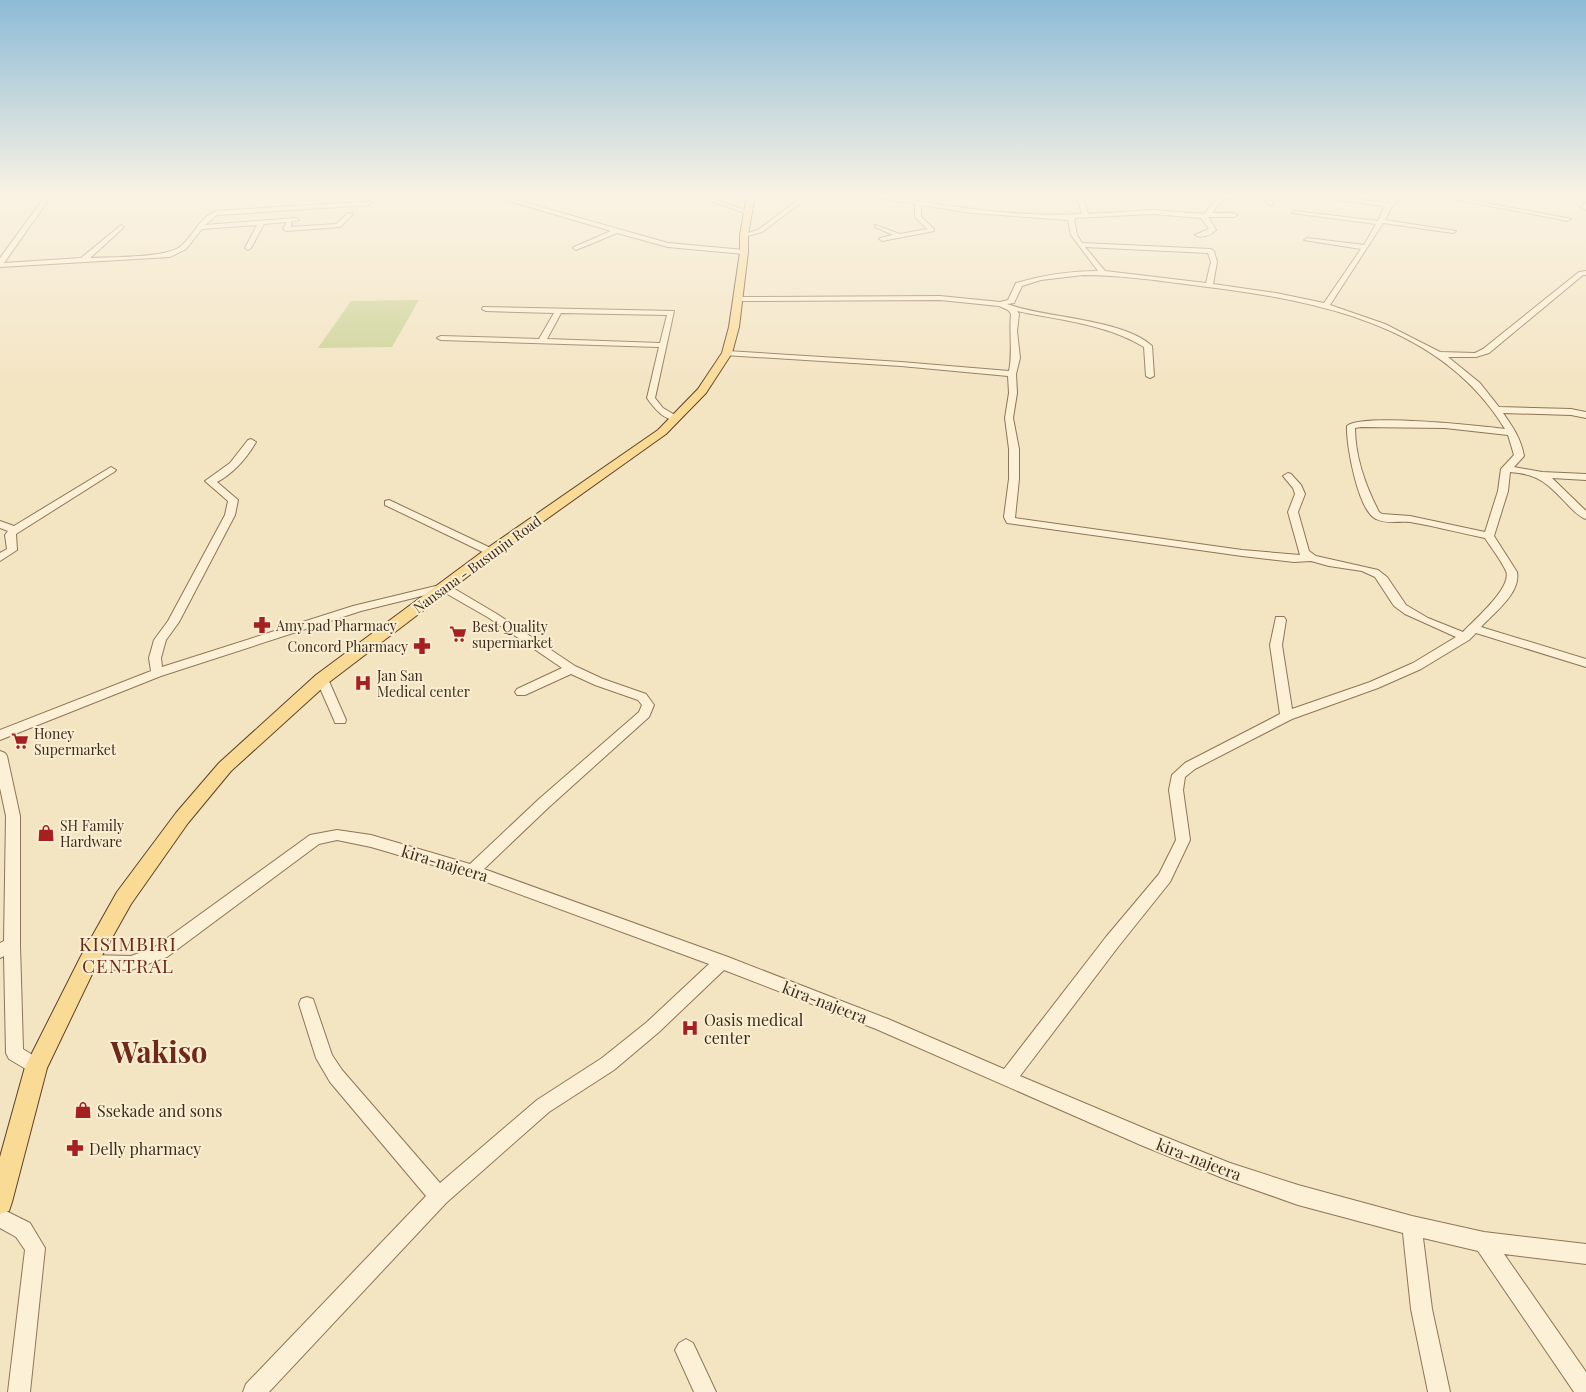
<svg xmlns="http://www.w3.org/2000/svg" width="1586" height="1392" font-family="'Playfair Display',serif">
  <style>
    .green { fill: #cbd294 }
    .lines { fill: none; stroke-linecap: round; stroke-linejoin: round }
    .minor-casing { stroke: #8f7557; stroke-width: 2 }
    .major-casing { stroke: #5c422b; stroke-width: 2 }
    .minor { fill: #fcf1d6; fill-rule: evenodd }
    .major { fill: #fadb96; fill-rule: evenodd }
    .labels { text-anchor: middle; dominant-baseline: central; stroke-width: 4; stroke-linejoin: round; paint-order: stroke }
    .street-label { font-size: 14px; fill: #3d2c1d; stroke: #f9eed2 }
    .poi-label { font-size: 14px; fill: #3d2c1d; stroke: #f9eed2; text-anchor: start }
    .near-street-label { font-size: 16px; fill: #3d2c1d; stroke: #f9eed2 }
    .near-poi-label { font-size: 16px; fill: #3d2c1d; stroke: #f9eed2; text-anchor: start }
    .near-quarter-label { font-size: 19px; letter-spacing: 1px; fill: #6e2a17; stroke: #f9eed2 }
    .near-town-label { font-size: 29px; font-weight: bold; fill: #6e2a17; stroke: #f9eed2 }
  </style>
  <rect width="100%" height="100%" fill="#f3e4c2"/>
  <path class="green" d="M419,300l-27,47 -74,1 33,-47z"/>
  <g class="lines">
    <g class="minor-casing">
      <path id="minor" d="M46,195h6l-48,68 77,-5 40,-33 3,2 -1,1 -33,30c20,-1 78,0 91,-12 13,-11 18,-28 35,-35l153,-10 3,2 -3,2 -152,10 -12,10 91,-7 3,2 -9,2 2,2 -2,3 46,-3 12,-11 5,1 -13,13 -54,4 -3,-2 4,-7 -23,2 -13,24 -3,2 -3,-2 12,-23 -55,4 -16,20 -16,8 -170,10v-9z
        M489,195h9l170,48 76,7 3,2 -3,2 -76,-7 -51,-14 -41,17 -3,-2 1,-1 37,-16z
        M694,195h8l51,18 -5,1z
        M804,195h7l-49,37 -18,5 -3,-2 17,-5z
        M864,195h14c67,10 136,23 204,19l-6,-19h6l6,19 65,-4 51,4 16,-19h30l-3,2c-21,1 -23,-1 -35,16h22l3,2 -3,2h-26l8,13c-5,5 -15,9 -21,5l14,-6 -8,-11 -48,-4 -79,4 3,17 5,8 129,6 3,2 3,11 -4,22 63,9 48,10 37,-54 -57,-9 3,-2 57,7 12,-21 -84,-11 3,-2 83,10 7,-15 -84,-11h17l70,8 10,-8h6l-12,11 -7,14 71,11 -3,2 -70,-10 -53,82 55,19 55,28 35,1 8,-4 96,-77 7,-1v4h-3l-94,78 -13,4h-28l32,26 19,24 72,2 15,3v6l-15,-3 -68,-2c10,14 18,26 21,43l-10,11 28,5 44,2v6l-34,-2 34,33v8c-7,-2 -13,-9 -19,-15 -19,-20 -28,-30 -57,-32l-2,19 -14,45 23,36c4,21 -23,41 -36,55l105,32v8l-110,-34 -7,7 -48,29 -43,19 -86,31 -97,50 -10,8 -2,13 7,50 -20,42 -52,65 -98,129 133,56 77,31 68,22 114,31 72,16 102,12v20l-82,-10 82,118v20h-12l-96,-141 -55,-13 9,71 18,83h-22l-17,-83 -8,-76 -105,-28 -68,-24 -87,-35 -267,-117 -152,-59 -65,62 -45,38 -65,42 -103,91 -177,189h-26l3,-8 180,-188 -96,-114 -14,-24 -17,-54 2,-5 6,-2 6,2 19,56 10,15 98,113 97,-83 65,-42 45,-36 62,-58 -239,-88 -99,-29 -34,-7 -18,4 -152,113 -36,13 -43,-1 -6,-2 -2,-5 2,-5 6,-2 43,1 24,-9 155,-112 27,-5 34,5 99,29 69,-65 100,-87 3,-7 -4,-5 -43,-15 -24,-11 -46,21h-8l-2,-3 2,-3 45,-21 -73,-50 -47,-27 -81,20 -200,65 -161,64v-10l151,-59 -2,-13 5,-18 14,-19 57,-106 3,-14 -23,-20 25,-18 18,-23 3,-1 5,3c-10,17 -22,31 -39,40l21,18 -3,15 -56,107 -13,18 -5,18 1,9 191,-61 91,-22 4,1 49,29 78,52 28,13 43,15 8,11 -5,12 -100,90 -65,62 244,88 160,62 116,50 102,-132 53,-63 17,-34 -7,-50 3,-15 13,-12 95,-49 -10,-69 6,-28h8l2,3 -4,25 10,64 78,-27 43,-19 43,-26 -51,-23 -11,-8 -19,-29 -13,-6 -33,-5 -18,-5 -17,1 -52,-6 -235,-33 -3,-6 5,-38v-30l-4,-31 4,-25 -1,-17 -107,-10 -177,-11 -1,-2 4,-2 174,11 108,9c4,-19 0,-38 2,-57l-3,-4 -9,-4 -59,-6 -201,1 -4,-2 4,-2 201,-1 60,6 8,-2 8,-17c28,-8 53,-12 82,-12l-27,-36 -3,-15 -96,-7 -51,-8v12l13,12v2l-52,10 -3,-2 1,-1 13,-3 -18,-8v-2l25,9 27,-5 -12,-12v-13zM1085,247l123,6 3,9 -5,21 -101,-12zM1083,275c39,0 78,6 117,11 114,14 241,37 305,143 -25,-3 -143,-16 -158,-3 -1,18 11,85 29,93 9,5 24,2 34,3 25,4 50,11 75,16 7,11 16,22 21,33 7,16 -32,49 -43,61l-35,-14 -22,-13 -19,-28 -9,-7 -62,-14 -7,-5 -11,-39 7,-18 -4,-9 -10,-11 -3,-1 -5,3 10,12 2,6 -7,18 12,43 -58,-5 -227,-32 4,-39v-30l-6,-31 4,-25 -1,-19 4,-16 -3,-27 2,-17 -2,-3c42,9 90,13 127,36l2,29 4,2 4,-2 -2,-30c-28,-27 -107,-28 -145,-42l7,-1 8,-17 19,-6zM1361,427l84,1 63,7 6,20 -13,14 -3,22 -13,41 -75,-16 -28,-2 -3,-2c-13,-25 -24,-55 -24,-84z
        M1263,195h6l4,10h-4z
        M1432,195h12l127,24 -3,2z
        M1586,203v7l-5,-3z
        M483,307l191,4 -19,87 8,10 17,10 -1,2c-14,2 -25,-12 -32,-22l12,-51 -218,-7 -4,-2 4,-2 98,3 15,-26 -68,-2 -4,-2zM561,313l106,2 -7,28 -113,-4z
        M111,467l5,3 -2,2 -98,62 1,16 -17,11v-8l7,-4 -2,-14 3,-4 -8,-3v-7l14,5z
        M389,500l106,50 1,2 -5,3 -4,-1 -102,-49v-4z
        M322,675l6,4 18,41 -1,3h-10l-1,-3 -18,-41z
        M0,751l5,2 2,3 13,60v129l3,104 19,12 3,6 -3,6 -6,2 -27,-16 -3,-6 -2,-97 -4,2v-15l4,-2 2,-125 -6,-28z
        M0,1208l30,15 15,25 -15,144h-22l17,-142 -9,-13 -16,-9z
        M686,1339l7,4 23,49h-22l-19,-42 4,-7z"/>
    </g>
    <g class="major-casing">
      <path id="major" d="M747,195h8l-7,40v17l-9,75 -7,26 -26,40 -40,41 -170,121 -168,128 -97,88 -43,52 -57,81 -36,64 -48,100 -35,134 -3,9 -9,3v-57l25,-90 56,-111 36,-64 59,-79 43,-50 97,-88 170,-126 172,-119 40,-41 24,-36 7,-26 11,-75v-17z"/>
    </g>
    <use href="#minor" class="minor"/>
    <use href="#major" class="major"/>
  </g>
  <linearGradient id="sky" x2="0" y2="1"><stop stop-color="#8dbbd6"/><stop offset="0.5" stop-color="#faf3e4"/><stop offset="1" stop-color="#faf3e4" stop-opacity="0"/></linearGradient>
  <rect width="1586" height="390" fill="url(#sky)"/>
  <defs>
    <g id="pharmacy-bare" transform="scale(1.35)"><path d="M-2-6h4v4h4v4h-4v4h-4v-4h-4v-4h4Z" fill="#a52021" stroke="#f9eed2" stroke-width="2.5" paint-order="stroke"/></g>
    <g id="supermarket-bare" transform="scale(1.35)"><path d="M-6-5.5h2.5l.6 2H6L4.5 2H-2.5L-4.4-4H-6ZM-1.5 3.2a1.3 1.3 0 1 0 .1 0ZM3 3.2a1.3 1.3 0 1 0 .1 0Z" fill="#a52021" stroke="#f9eed2" stroke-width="2.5" paint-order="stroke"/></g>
    <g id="hospital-bare" transform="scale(1.35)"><path d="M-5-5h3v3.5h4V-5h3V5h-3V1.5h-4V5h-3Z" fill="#a52021" stroke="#f9eed2" stroke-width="2.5" paint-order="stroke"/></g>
    <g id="shop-bare" transform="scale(1.35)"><path d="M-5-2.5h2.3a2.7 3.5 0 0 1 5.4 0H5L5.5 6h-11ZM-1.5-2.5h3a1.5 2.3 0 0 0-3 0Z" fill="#a52021" stroke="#f9eed2" stroke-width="2.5" paint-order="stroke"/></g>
  </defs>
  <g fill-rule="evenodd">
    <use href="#pharmacy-bare" x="262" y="625"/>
    <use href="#supermarket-bare" x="458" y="634"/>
    <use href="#pharmacy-bare" x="422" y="646"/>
    <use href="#hospital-bare" x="363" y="683"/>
    <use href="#supermarket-bare" x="20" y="741"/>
    <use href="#shop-bare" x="46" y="833"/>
    <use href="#hospital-bare" x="690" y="1028"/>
    <use href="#shop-bare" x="83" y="1110"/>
    <use href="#pharmacy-bare" x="75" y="1148"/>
  </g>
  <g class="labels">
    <g class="street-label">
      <text transform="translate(477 564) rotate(-36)">Nansana - Busunju Road</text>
    </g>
    <g class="poi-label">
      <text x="276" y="625">Amy pad Pharmacy</text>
      <text x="472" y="626">Best Quality<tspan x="472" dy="16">supermarket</tspan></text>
      <text x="408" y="646" text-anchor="end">Concord Pharmacy</text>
      <text x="377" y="675">Jan San<tspan x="377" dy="16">Medical center</tspan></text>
      <text x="34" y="733">Honey<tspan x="34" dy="16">Supermarket</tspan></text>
      <text x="60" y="825">SH Family<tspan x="60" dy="16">Hardware</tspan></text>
    </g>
    <g class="near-street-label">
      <text transform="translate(445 863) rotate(17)">kira-najeera</text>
      <text transform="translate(825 1002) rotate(21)">kira-najeera</text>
      <text transform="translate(1199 1159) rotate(21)">kira-najeera</text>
    </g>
    <g class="near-poi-label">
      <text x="704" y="1019">Oasis medical<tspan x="704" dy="18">center</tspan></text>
      <text x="97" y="1110">Ssekade and sons</text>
      <text x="89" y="1148">Delly pharmacy</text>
    </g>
    <g class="near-quarter-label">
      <text x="128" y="943">KISIMBIRI<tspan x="128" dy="22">CENTRAL</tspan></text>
    </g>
    <g class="near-town-label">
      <text x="159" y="1051">Wakiso</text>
    </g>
  </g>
</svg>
